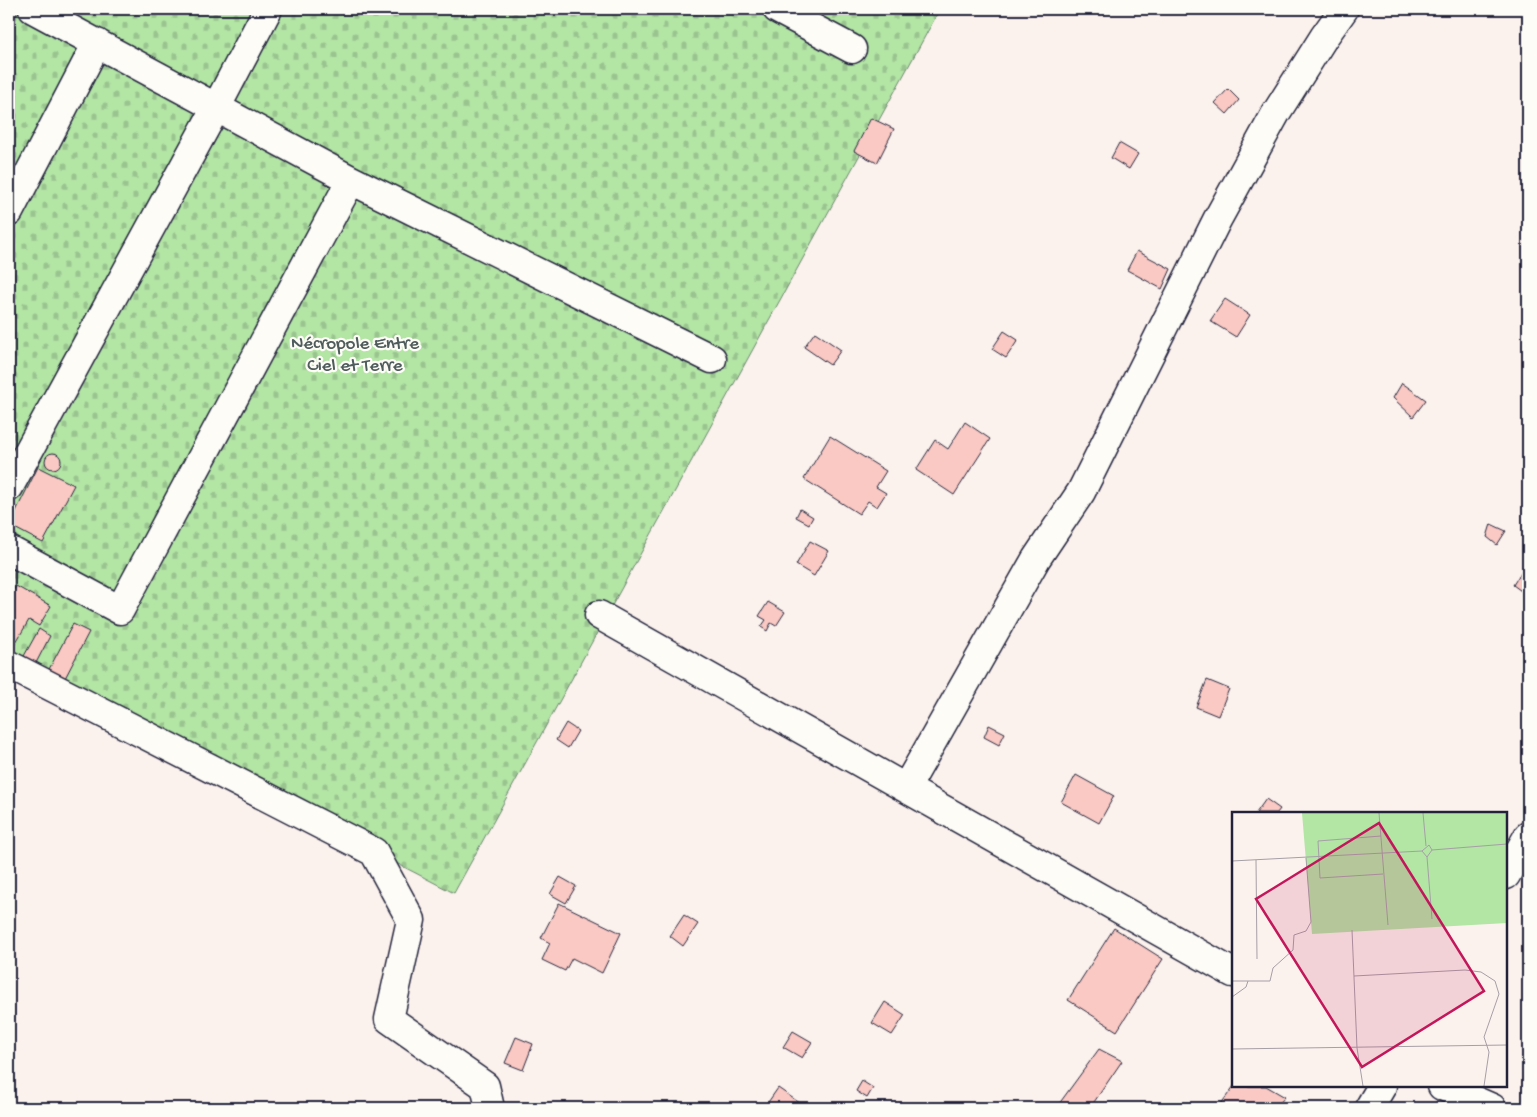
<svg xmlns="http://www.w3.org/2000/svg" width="1537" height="1117" font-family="'Gochi Hand',sans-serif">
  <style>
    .cemetery { fill: url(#cemetery-stones); stroke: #6a8470 }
    .building { fill: #fac9c3; stroke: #22223b }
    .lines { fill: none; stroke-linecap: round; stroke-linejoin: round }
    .minor-casing { stroke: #22223b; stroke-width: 31 }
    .minor { stroke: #fdfcf7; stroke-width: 28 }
    .labels { text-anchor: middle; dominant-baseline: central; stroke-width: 4.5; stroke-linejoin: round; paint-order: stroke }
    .park-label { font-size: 19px; fill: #4e5c5b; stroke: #fdfcf7 }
    .inset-road { fill: none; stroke: #a59fa6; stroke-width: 1 }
    .view { fill: #c2185b; fill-opacity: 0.15; stroke: #c2185b; stroke-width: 2.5 }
    .inset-edge { fill: none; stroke: #22223b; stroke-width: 2.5 }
  </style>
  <defs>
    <pattern id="cemetery-stones" width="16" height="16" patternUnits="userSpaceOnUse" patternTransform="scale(1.25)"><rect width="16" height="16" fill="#b3e5a5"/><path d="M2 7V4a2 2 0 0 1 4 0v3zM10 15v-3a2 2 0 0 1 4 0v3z" fill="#9ac48f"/></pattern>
  </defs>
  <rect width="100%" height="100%" fill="#fcf2ed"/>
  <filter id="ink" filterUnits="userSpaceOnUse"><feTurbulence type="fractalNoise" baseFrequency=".02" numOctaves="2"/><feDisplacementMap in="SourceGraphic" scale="10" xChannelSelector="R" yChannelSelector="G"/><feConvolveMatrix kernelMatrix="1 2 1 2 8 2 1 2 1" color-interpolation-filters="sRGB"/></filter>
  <g filter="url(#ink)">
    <path class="cemetery" d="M9,9h931l-486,884 -445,-231z"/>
    <path class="building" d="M1228,89l11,11 -12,14 -12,-11z
      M871,118l23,11 -17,34 -23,-12z
      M1119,143l19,11 -9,15 -18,-11z
      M1137,251l34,18 -9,20 -35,-19z
      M1225,299l25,16 -14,22 -26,-16z
      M1004,331l14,9 -12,18 -14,-9z
      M815,332l26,18 -11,15 -26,-18z
      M1402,383l24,17 -13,17 -20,-19z
      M965,422l25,17 -36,56 -38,-25 19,-30 13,9z
      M830,436l56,35 -10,16 10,6 -9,14 -9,-6 -9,13 -55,-35z
      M45 461a8 8 0 1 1 16 0a8 8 0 1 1-16 0Z
      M38,467l36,18 -31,58 -34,-18z
      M800,509l13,8 -4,7 -13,-7z
      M1491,524l15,7 -9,14 -10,-8z
      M810,541l19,10 -15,25 -18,-11z
      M1528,561v35l-15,-11z
      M16,586l35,20 -12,20 -10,-6 -20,34v-56z
      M768,602l17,10 -9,14 -5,-3 -4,8 -6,-4 5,-7 -7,-4z
      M73,624l16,8 -26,50 -16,-9z
      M39,629l11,7 -14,27 -12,-7z
      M1207,680l22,9 -11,27 -22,-9z
      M566,723l12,8 -10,17 -12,-8z
      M989,725l16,8 -6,12 -15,-8z
      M1076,775l38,21 -15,27 -38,-21z
      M1266,799l14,10 -3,4h-21z
      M560,877l16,9 -10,17 -16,-9z
      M559,903l62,30 -19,40 -30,-15 -7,13 -23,-11 8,-17 -9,-5z
      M684,915l14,9 -15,22 -13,-10z
      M1114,928l49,31 -46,72 -49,-31z
      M885,1002l20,13 -13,20 -20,-12z
      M793,1031l19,11 -10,16 -19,-11z
      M516,1037l17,7 -10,26 -18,-7z
      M1099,1049l23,12 -32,47h-34z
      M862,1081l11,7 -6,10 -11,-7z
      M1234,1086h32l19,11 -10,11h-57z
      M778,1088l29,20h-43z"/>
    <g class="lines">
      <g class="minor-casing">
        <path id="minor" d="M33,9l318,171 361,179
          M777,9l75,40
          M9,212l88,-169
          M9,487l207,-379 52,-99
          M9,550l111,60 231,-430
          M599,615l634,358
          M9,665l365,187 37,68 -22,99 96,67 5,22
          M906,788l130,-229 45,-67 136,-272 59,-107 48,-76 20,-28
          M1506,875l22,-39
          M1442,1086l50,22
          M1369,1108l13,-22"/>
      </g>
      <use href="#minor" class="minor"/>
    </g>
  </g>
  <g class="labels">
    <g class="park-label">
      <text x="355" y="344">Nécropole Entre<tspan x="355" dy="22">Ciel et Terre</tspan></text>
    </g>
  </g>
  <g transform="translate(1232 812)">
    <rect width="275" height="275" fill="#fcf2ed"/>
    <path d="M70,1h205v110l-195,11z" fill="#b3e5a5"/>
    <path class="inset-road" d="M147,1l9,112M191,1l3,33M149,24l-63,5 2,37 63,-4M200,38l75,-6M195,45l5,62M24,48l1,99M0,49l190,-10 7,-6 3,5 -5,7 -5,-6M120,118l5,118 6,38M122,164l111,-6 16,2 14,9 4,13 -15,43 5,15 -5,34M0,169h38l3,-13 20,-18 1,-15 12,-4 5,-9 -5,-64M0,185l14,-10 2,-6M0,237l275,-4"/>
    <path class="view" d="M147,11l105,168 -122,76 -106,-168z"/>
    <rect width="275" height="275" class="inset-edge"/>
  </g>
  <rect width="1537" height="1117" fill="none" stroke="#fdfcf7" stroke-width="30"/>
  <rect x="15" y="15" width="1507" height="1087" fill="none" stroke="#22223b" stroke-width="2" filter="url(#ink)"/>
</svg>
